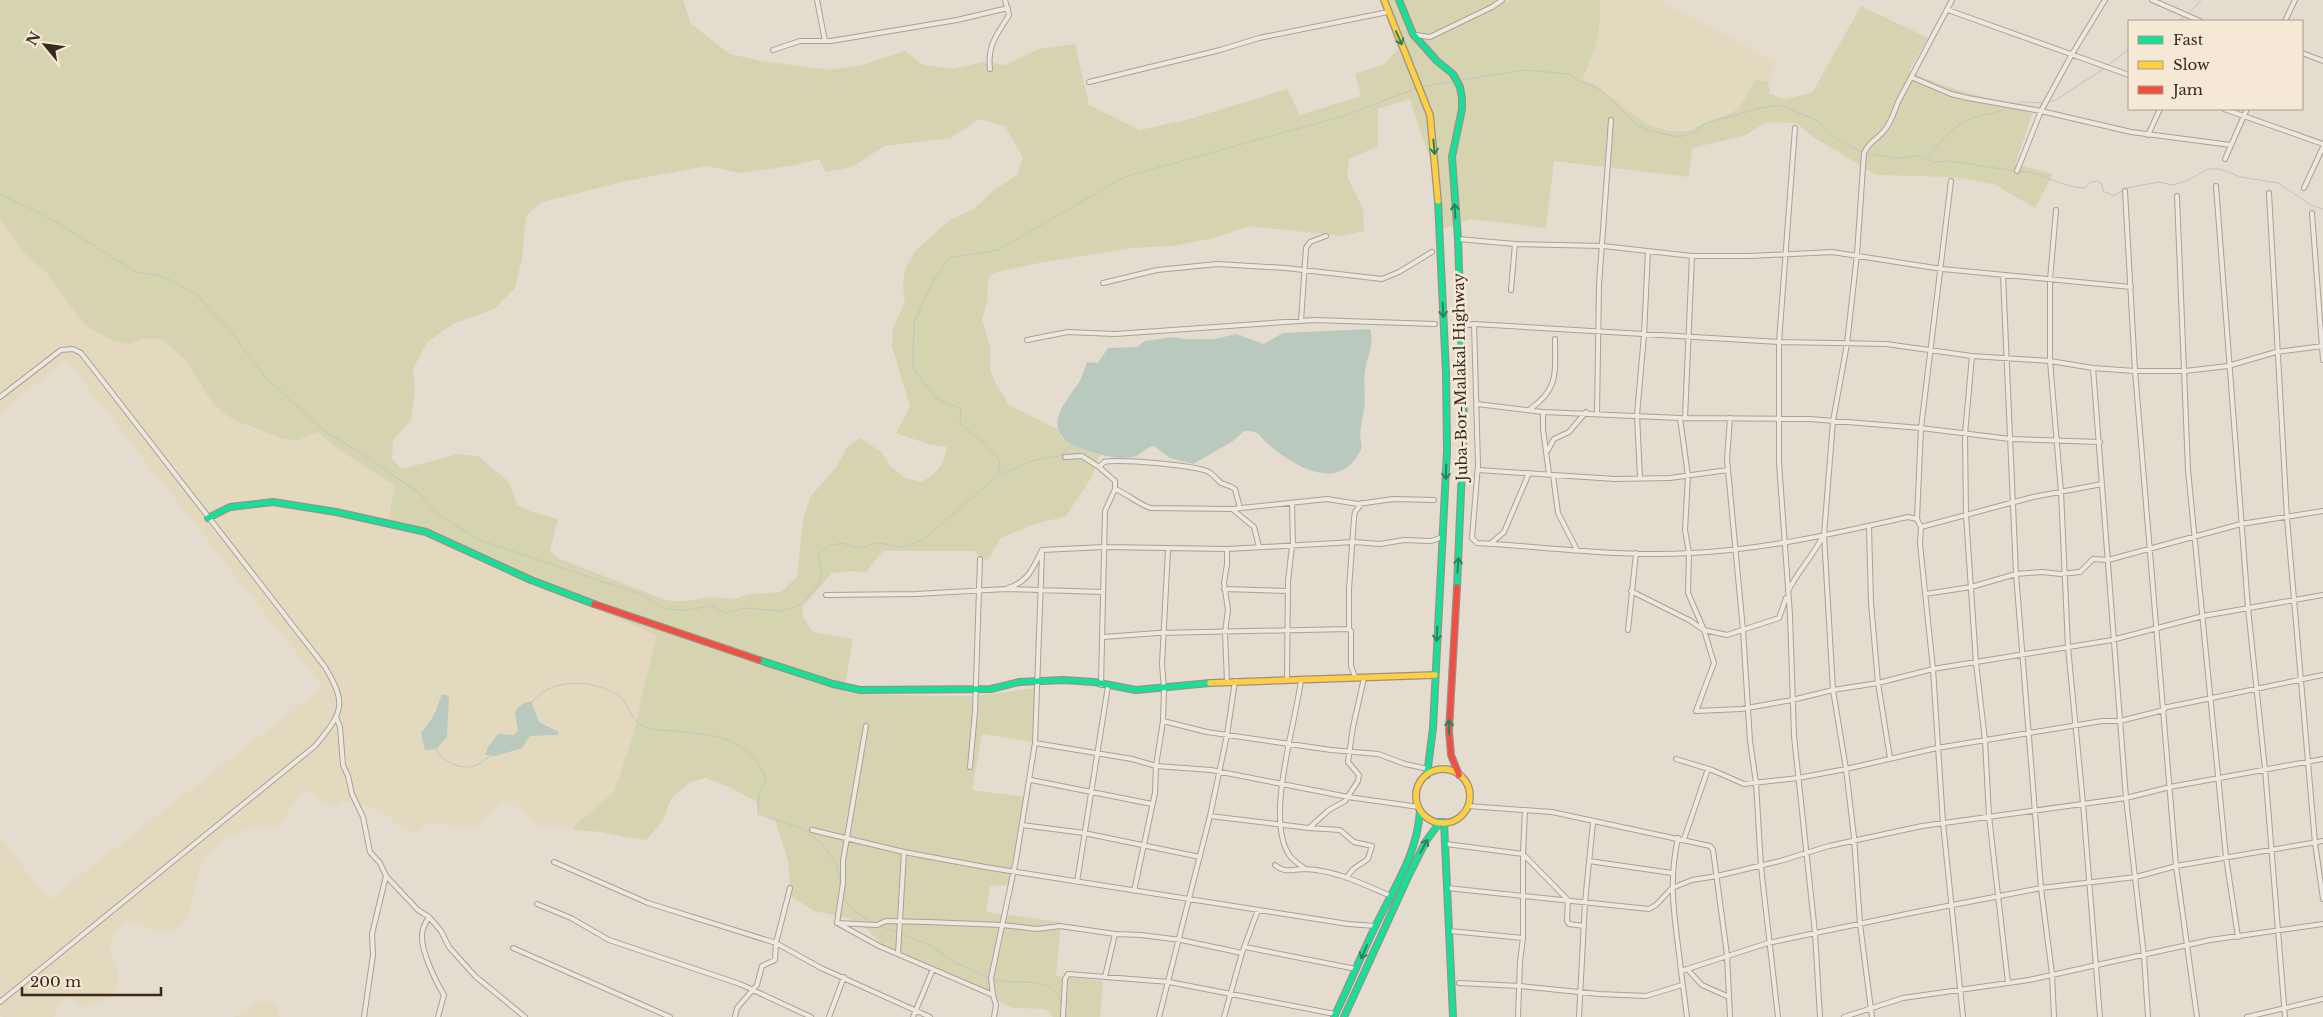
<svg xmlns="http://www.w3.org/2000/svg" width="2323" height="1017" font-family="'Libre Baskerville',serif">
  <style>
    .farmland { fill: #e3d9bf; fill-rule: evenodd }
    .green { fill: #d6d3b1; fill-rule: evenodd }
    .water { fill: #b9c9be }
    .lines { fill: none; stroke-linecap: round; stroke-linejoin: round }
    .stream { stroke: #b9c9be; stroke-width: 1 }
    .street-casing { stroke: #aaa197; stroke-width: 6 }
    .fast-casing { stroke: #999187; stroke-width: 8 }
    .slow-casing { stroke: #999187; stroke-width: 8 }
    .jam-casing { stroke: #999187; stroke-width: 8 }
    .street { stroke: #ece8e0; stroke-width: 4 }
    .fast { stroke: #16e098; stroke-width: 5.5 }
    .slow { stroke: #ffcf43; stroke-width: 5.5 }
    .jam { stroke: #f24e42; stroke-width: 5.5 }
    .oneway { stroke: #28845c }
    .labels { text-anchor: middle; dominant-baseline: central; stroke-width: 5; stroke-linejoin: round; paint-order: stroke }
    .street-label { font-size: 15px; fill: #39291f; stroke: #f5e9d5 }
  </style>
  <rect width="100%" height="100%" fill="#e4dcce"/>
  <path class="farmland" d="M1600,0h58l119,62 -9,20 -13,-2 -14,27 -20,12 -16,3 -19,9 -23,-2 -21,-6 -15,-12 -17,-17 -28,-15 14,-36 6,-27z
    M0,220l24,33 23,20 29,41 11,12 27,16 15,2 15,-5h16l26,21 25,41 12,12 28,15 46,13 21,-9 20,17 57,37 -8,41 40,8 231,100 -26,104 -18,53 -42,36 -16,-3 -12,2 -12,-5 -15,-22 -16,3 -23,23 -14,3 -24,-5 -14,-1 -10,11 -17,-7 -12,-12 -21,-9 -20,-5 -11,7 -31,-19 -26,37 -34,4 -18,7 -18,16 -9,18 -10,44 -12,15 -18,4 -17,-10 -17,-2 -12,14 -3,16 9,21 -3,21 -18,10 -14,3 -13,-8 -12,4 -5,14h-52l-2,-5v-175l49,63 274,-213 -257,-327 -66,52zM448,696l-1,41 -11,12 -10,-24 7,-8 2,-9zM531,702l8,20 15,7 3,7h-27l-8,12 -37,7 3,-8 10,-13 16,1 4,-5 -4,-14 13,-13z
    M259,1002l17,1 4,14h-46z"/>
  <path class="green" d="M0,0h683l8,24 39,30 32,7 67,9 33,-5 43,-14 18,14 31,4 29,-7 23,3 32,-16 37,-5 14,61 51,25 50,-11 97,-30 13,26 61,-19 -6,-22 29,-10 14,-15 -18,-49h126l1,3 3,-3h90c3,27 -6,55 -18,79 41,16 52,55 103,52 7,0 14,-7 21,-9 33,-10 33,-11 49,-42l13,2 2,12 15,5 27,-6 49,-87 67,32 -19,33c43,20 79,28 126,35l-20,58 38,10 -18,34 -41,-24 -41,-7 -77,-2 -61,-37 -19,-15 -30,-1 -22,14 -52,12 -3,29 -135,-16 -8,67 -75,-9 -34,12 -6,-69 -21,-63 -32,10v37l-29,13 -2,17 16,33 1,22 -22,5 -93,-10 -34,12 -42,8 -40,2 -89,14 -51,11 -5,7 -1,23 -5,16 8,28v23l6,14 13,21 48,24 5,9 23,13 15,2 -7,22 -27,41 -34,9 -31,13 -14,23 -13,-10h-91l-17,21 -16,-1 -18,2 -30,34 1,10 10,15 40,7 -9,53 11,2c45,0 91,5 136,0 16,-1 30,-5 46,-6l-4,54 -51,-8 -10,56 54,7 -12,88 -24,1 -4,26 75,10 -5,54 47,5 -3,36h-47l-7,-8 -32,-1 -129,-60 -17,-18 -20,-12 -34,-7 -23,-15 -3,-35 -13,-41 -16,-7 -3,-12 -25,-13 -25,-10 -14,3 -20,16 -10,25 -16,18c-16,-2 -31,-5 -47,-8 -10,-2 -18,1 -27,-4l42,-36 18,-53 25,-104 -230,-100 -40,-8 8,-41 -57,-37 -20,-17 -21,9 -16,-3 -45,-17 -13,-8 -12,-12 -25,-41 -25,-21h-17l-15,5 -15,-2 -27,-16 -11,-12 -29,-41 -23,-20 -24,-33zM979,119l26,7 18,32 -6,17 -24,16 -18,17 -25,12 -33,29 -12,20 -2,18 2,15 -12,26 -1,18 18,61 -14,26 32,11 19,3c-4,19 -9,26 -26,35l-16,-4 -15,-12 -8,-13 -21,-15 -13,8 -13,23 -25,28 -7,23 -6,57 -16,15 -30,2 -18,5 -23,-2 -23,4h-16l-11,-3 -102,-40 -8,-7 8,-32 -26,-7 -15,-7 -8,-23 -31,-26 -20,-2 -56,15 -10,-10 1,-19 18,-20 4,-30 -2,-21 14,-27 26,-18 41,-15 21,-21 7,-29 4,-43 14,-13 81,-21 85,-16 35,7 55,-8 23,-6 7,13 26,-5 32,-21 67,-8z"/>
  <path class="water" d="M1370,329c5,14 -3,28 -5,42 -2,12 1,26 -1,38 -2,15 -6,23 -2,38 -20,47 -64,22 -93,-2 -11,-9 -7,-14 -25,-14l-11,10 -40,23 -23,-6 -16,-12c-8,1 -9,5 -16,9 -3,2 -11,3 -15,3 -7,1 -37,-7 -44,-10 -35,-15 -21,-38 -3,-61 5,-6 8,-17 11,-25l11,1 10,-15 29,-1 8,-6 28,-4 11,2h31l21,-5 28,10 19,-11z
    M442,694l7,2 -2,41 -11,12 -11,1 -4,-17 12,-16z
    M531,701l8,21 20,10 -1,3 -28,1 -8,12 -27,8 -10,-1 3,-8 10,-13 16,1 4,-5c-3,-18 -8,-22 13,-29z"/>
  <g class="lines">
    <path class="stream" d="M2188,14l13,-14
      M2178,21l7,-4
      M2108,65l21,-16
      M1461,80l64,-10 44,4 10,7 21,8 37,36 13,6 29,6 16,-5 11,-9 55,-15 19,-3 38,16 18,18 26,13
      M1421,87l34,-6
      M2047,102l9,-2 49,-32
      M2015,104l7,-2 21,1
      M1866,153l29,5 22,-2 16,6 17,-1 65,10
      M1926,158c14,-15 28,-35 49,-41 15,-5 19,-1 34,-11
      M2019,171c24,1 43,17 66,17l4,-5 8,-2 5,3 1,7 11,5 12,-8 33,-6 14,3 14,-4 21,-12h11l22,8 37,6 33,22 12,4
      M0,194l48,23 88,55 22,3 17,7 22,13 35,38 33,44 61,55 38,23 55,38 18,21 18,11 27,16 161,54 21,14 23,1 24,-4 14,7 20,-5 36,3 20,-6 17,-19 4,-12 -4,-19 11,-9 13,-3 16,5 20,-5 23,4 22,-7 75,-65 2,-15 -16,-17 -24,-19 1,-15 -25,-11 -23,-30 1,-46 20,-43 15,-21 49,-8 126,-73 219,-61 72,-27
      M999,475l36,-15 24,-4 13,-11
      M531,703c17,-23 53,-24 77,-13 4,2 10,4 13,7 10,12 10,25 26,31 8,3 19,2 27,3 41,4 73,5 92,47l-7,18 -1,18 46,15 18,15 15,21 4,25
      M436,749c7,13 24,21 39,17 5,-2 10,-7 14,-9
      M843,899l14,14 18,11
      M878,925l54,21 20,15 37,17
      M993,979c26,8 60,-7 69,26
      M1064,1011l3,6"/>
    <g class="street-casing">
      <path id="street" d="M817,0l8,41
        M2152,0l48,21
        M1948,10l181,65
        M2285,21l10,-21
        M1416,35l14,2 62,-30 10,-7
        M773,50l27,-9h31l126,-21 51,-12
        M2302,53l21,8
        M990,69c-3,-24 7,-34 19,-54l-4,-15
        M1911,77l40,17 17,4 73,13 90,21 100,13
        M1089,82l131,-32 39,-12 129,-26
        M2224,109l99,35
        M1795,128l-16,214v121l11,152 4,121 21,197 5,84
        M2148,135l12,-26
        M2225,159l22,-50
        M2017,171l24,-60 31,-57 33,-54
        M1951,181l-30,247 -4,91 4,8 -1,17 13,125 10,154 20,194
        M2216,186l32,422 17,161 20,248
        M2304,188l19,-41
        M2125,191l10,180 41,495 21,151
        M2269,193l18,325 28,325 8,56
        M2177,196l11,274 38,387 12,80
        M2056,210l-6,70v81l11,131 7,155 15,156 17,214
        M2312,213l11,147
        M1458,239l57,5 88,2 89,10h58l82,-4 110,17 189,18
        M2003,275l13,299 25,314 11,86 2,43
        M1103,283l54,-13 60,-6 69,4 96,11 17,-7 33,-20
        M1511,290l4,-46
        M1301,321l5,-73 4,-6 16,-6
        M1474,324l4,141 -6,73 5,5c71,4 143,14 213,10 73,-3 147,-20 218,-36l9,2
        M1461,326l13,-2 305,18 107,2 86,12 78,5 43,7 42,3h50l43,-5 48,-14 47,-6
        M1027,340l41,-8 47,2 199,-14 121,4
        M1972,356l-7,78 1,81 10,148 9,77 4,76 19,167
        M2093,368l33,430 18,158 4,61
        M0,397l61,-47 12,-1 8,4 244,314c23,38 17,46 -10,79l-315,256
        M1477,404l66,8 137,6 130,1 111,9 89,11 90,3
        M1529,410c30,-21 26,-36 26,-71
        M1543,412v17l6,45
        M1597,414l2,-129 12,-165
        M1680,418l8,58 -3,54 4,23 -1,40 16,37 10,33 -18,48
        M1685,418l7,-162
        M1730,418l-3,41 16,171 7,111 6,42 5,84 17,150
        M1548,450l6,-11 15,-7 17,-20
        M1065,457l17,-1 17,11 16,14v8l-10,22 -4,174
        M1099,467l5,-5c17,-3 91,3 105,10 5,3 8,8 12,11 5,2 10,3 14,6l5,19
        M1478,470l137,9 55,-1 58,-8
        M1553,475l5,38 19,37
        M1640,478l-3,-63 7,-80 4,-84
        M1115,489c11,4 28,18 36,19l81,1 95,-10 31,5 35,-5 41,1
        M1292,504l1,42
        M1232,509l22,18 5,20
        M1869,526l2,77 7,80 12,75
        M1921,527l112,-30 69,-13
        M1490,544l14,-12 25,-59
        M1006,589c22,-7 26,-19 36,-39l62,-3 123,2 127,-7 26,2 24,-4 27,1 12,-4
        M1224,589l64,2
        M1631,591l58,29 15,10 23,5 52,-17 7,-20
        M1788,591c10,-20 25,-35 35,-55
        M1925,594l46,-7 45,-13 26,-2 19,2 19,-2 13,-13 15,1 133,-36 82,-13
        M826,595l90,-1 90,-5 97,3
        M1349,629v-40l5,-71 1,-6 7,-9
        M1628,630l8,-77
        M1103,637l55,-4 191,-4 2,2v35l4,11
        M1287,679l1,-98 4,-35
        M1301,680c-5,42 -37,141 -11,176 4,5 10,9 15,13
        M1227,682l-2,-50 3,-22 -4,-27 3,-19v-15
        M2163,708l160,-33
        M1696,711l45,-2 51,-9 41,-10 45,-7 55,-14 179,-29 91,-24 120,-21
        M336,717l4,10 3,38 5,11 4,18 11,23 7,35 10,11 6,13 32,34 11,7 12,14 8,16 26,29 50,41
        M1163,721l44,11 124,18 47,4 27,10 23,5
        M1035,743l97,16 24,7 55,4 137,27 71,10
        M1676,759l36,11 32,14 54,-6 48,-9 -13,-79 -9,-155 9,-114 14,-77 10,-90 7,-101c5,-11 12,-13 19,-21 8,-8 11,-20 15,-30l54,-102
        M970,767l5,-55 5,-153
        M1031,780l121,24
        M1468,806l84,6 158,34 3,4 14,105 3,62
        M1210,816l99,12 20,-18 16,-9 13,-20 1,-6 -11,-13 5,-35 11,-49
        M1022,825l62,8 116,24
        M1309,828l31,2 14,12 18,4 -4,13c-9,7 -16,8 -21,19
        M812,830l92,22 81,15 363,57 28,2
        M1678,838c-11,49 -2,85 3,133l87,-28 148,-31 125,-24 95,-11 40,-11 147,-25
        M1684,839l24,-70
        M1446,844l77,10 45,46 -1,21 2,3 15,2
        M1589,861l83,12
        M554,862l94,41 128,40 45,25 109,49
        M1275,865c11,9 18,4 30,4 30,1 58,15 86,27
        M1077,882l31,-196
        M1447,888l202,21 7,-4 16,-17 20,-8 25,-4 63,-15 49,-15 93,-20 204,-28 44,-11 153,-28
        M1134,891l21,-98 1,-27 7,-45 1,-32 -2,-25 6,-114
        M537,904l34,14 38,22 131,44 71,33
        M429,917c-4,6 -7,12 -7,19 -1,15 14,46 22,59l-6,22
        M837,923l40,2 9,-4 42,1 74,3 35,4 23,-3 55,8 26,1 40,5 61,13
        M837,923l6,-40v-22l23,-135
        M839,924l40,22 114,49 3,10 -2,12
        M1450,931l73,7
        M1245,947l111,22
        M513,948l157,69
        M898,954l6,-102
        M1688,970l14,15 27,12
        M1681,971l6,46
        M1105,977l10,-43
        M1459,983l61,3 79,8 47,2 36,-11
        M993,995l-2,-17 25,-118 19,-117 7,-190
        M364,1017l9,-62 -1,-21 14,-58
        M735,1017l2,-9 20,-23 5,-19 13,-6 1,-17 14,-55
        M829,1017l15,-40
        M913,1017l20,-48
        M1063,1017l2,-38 3,-5 101,8 166,32
        M1159,1017l51,-201 17,-81 8,-54
        M1224,1017l18,-64 16,-43
        M1518,1017l2,-55 3,-24v-84l2,-44
        M1579,1017l6,-115 8,-79
        M1844,1017l59,-19 126,-18 181,-40 113,-16
        M1872,1017l-12,-93 -6,-87 -8,-68 91,-21 165,-27h18l44,-11
        M2247,1017l76,-18"/>
    </g>
    <g class="fast-casing">
      <path id="fast" d="M1399,0l14,34 24,27 16,13 7,13 2,11v11l-10,48 6,82 6,181 -7,167
        M208,518l22,-11 43,-5 63,10 90,20 105,48 63,24
        M759,660l74,24 27,6 131,-1 28,-7 45,-2 30,2 42,8 74,-7
        M1427,775l6,-47 14,-278 -1,-77 -8,-172
        M1444,822l9,195
        M1334,1017c14,-29 26,-59 40,-88 19,-40 43,-73 46,-118
        M1344,1017l64,-140 18,-36 14,-19"/>
    </g>
    <g class="slow-casing">
      <path id="slow" d="M1384,0l46,115 8,86
        M1210,683l225,-8
        M1416 796a27 27 0 1 1 54 0a27 27 0 1 1-54 0Z"/>
    </g>
    <g class="jam-casing">
      <path id="jam" d="M1457,587l-8,144 2,24 8,20
        M594,604l165,56"/>
    </g>
    <use href="#street" class="street"/>
    <use href="#fast" class="fast"/>
    <use href="#slow" class="slow"/>
    <use href="#jam" class="jam"/>
  </g>
  <defs><path id="oneway-shaft" d="M-6 0H5M1.5-3L5.5 0L1.5 3" fill="none" stroke-width="1.6" stroke-linecap="round" stroke-linejoin="round" transform="scale(1.25)"/></defs>
  <g class="oneway">
    <use href="#oneway-shaft" transform="translate(1399 38) rotate(66)"/>
    <use href="#oneway-shaft" transform="translate(1434 147) rotate(85)"/>
    <use href="#oneway-shaft" transform="translate(1455 211) rotate(-94)"/>
    <use href="#oneway-shaft" transform="translate(1443 310) rotate(87)"/>
    <use href="#oneway-shaft" transform="translate(1446 472) rotate(92)"/>
    <use href="#oneway-shaft" transform="translate(1458 565) rotate(-86)"/>
    <use href="#oneway-shaft" transform="translate(1437 634) rotate(93)"/>
    <use href="#oneway-shaft" transform="translate(1449 727) rotate(-90)"/>
    <use href="#oneway-shaft" transform="translate(1424 846) rotate(-62)"/>
    <use href="#oneway-shaft" transform="translate(1364 952) rotate(114)"/>
  </g>
  <g class="labels">
    <g class="street-label">
      <text transform="translate(1460 377) rotate(-91)">Juba-Bor-Malakal Highway</text>
    </g>
  </g>
  <rect x="2128" y="20" width="175" height="90" fill="#f5e9d5" stroke="#aa9c8c"/>
  <rect x="2138" y="36" width="25" height="8" fill="#16e098" stroke="#aa9c8c"/>
  <text x="2173" y="45" font-size="15" fill="#39291f">Fast</text>
  <rect x="2138" y="61" width="25" height="8" fill="#ffcf43" stroke="#aa9c8c"/>
  <text x="2173" y="70" font-size="15" fill="#39291f">Slow</text>
  <rect x="2138" y="86" width="25" height="8" fill="#f24e42" stroke="#aa9c8c"/>
  <text x="2173" y="95" font-size="15" fill="#39291f">Jam</text>
  <g transform="translate(45 45) rotate(299)" stroke="#f5e9d5" stroke-width="4" paint-order="stroke">
  <path d="M0-4L9 19L0 12L-9 19Z" fill="#39291f"/>
  <text y="-8" font-size="14" font-weight="bold" text-anchor="middle" fill="#39291f">N</text>
  </g>
  <path d="M22 987v8h139v-8" fill="none" stroke="#39291f" stroke-width="2.5"/>
  <text x="30" y="987" font-size="15" fill="#39291f" stroke="#f5e9d5" stroke-width="4" paint-order="stroke">200 m</text>
</svg>
